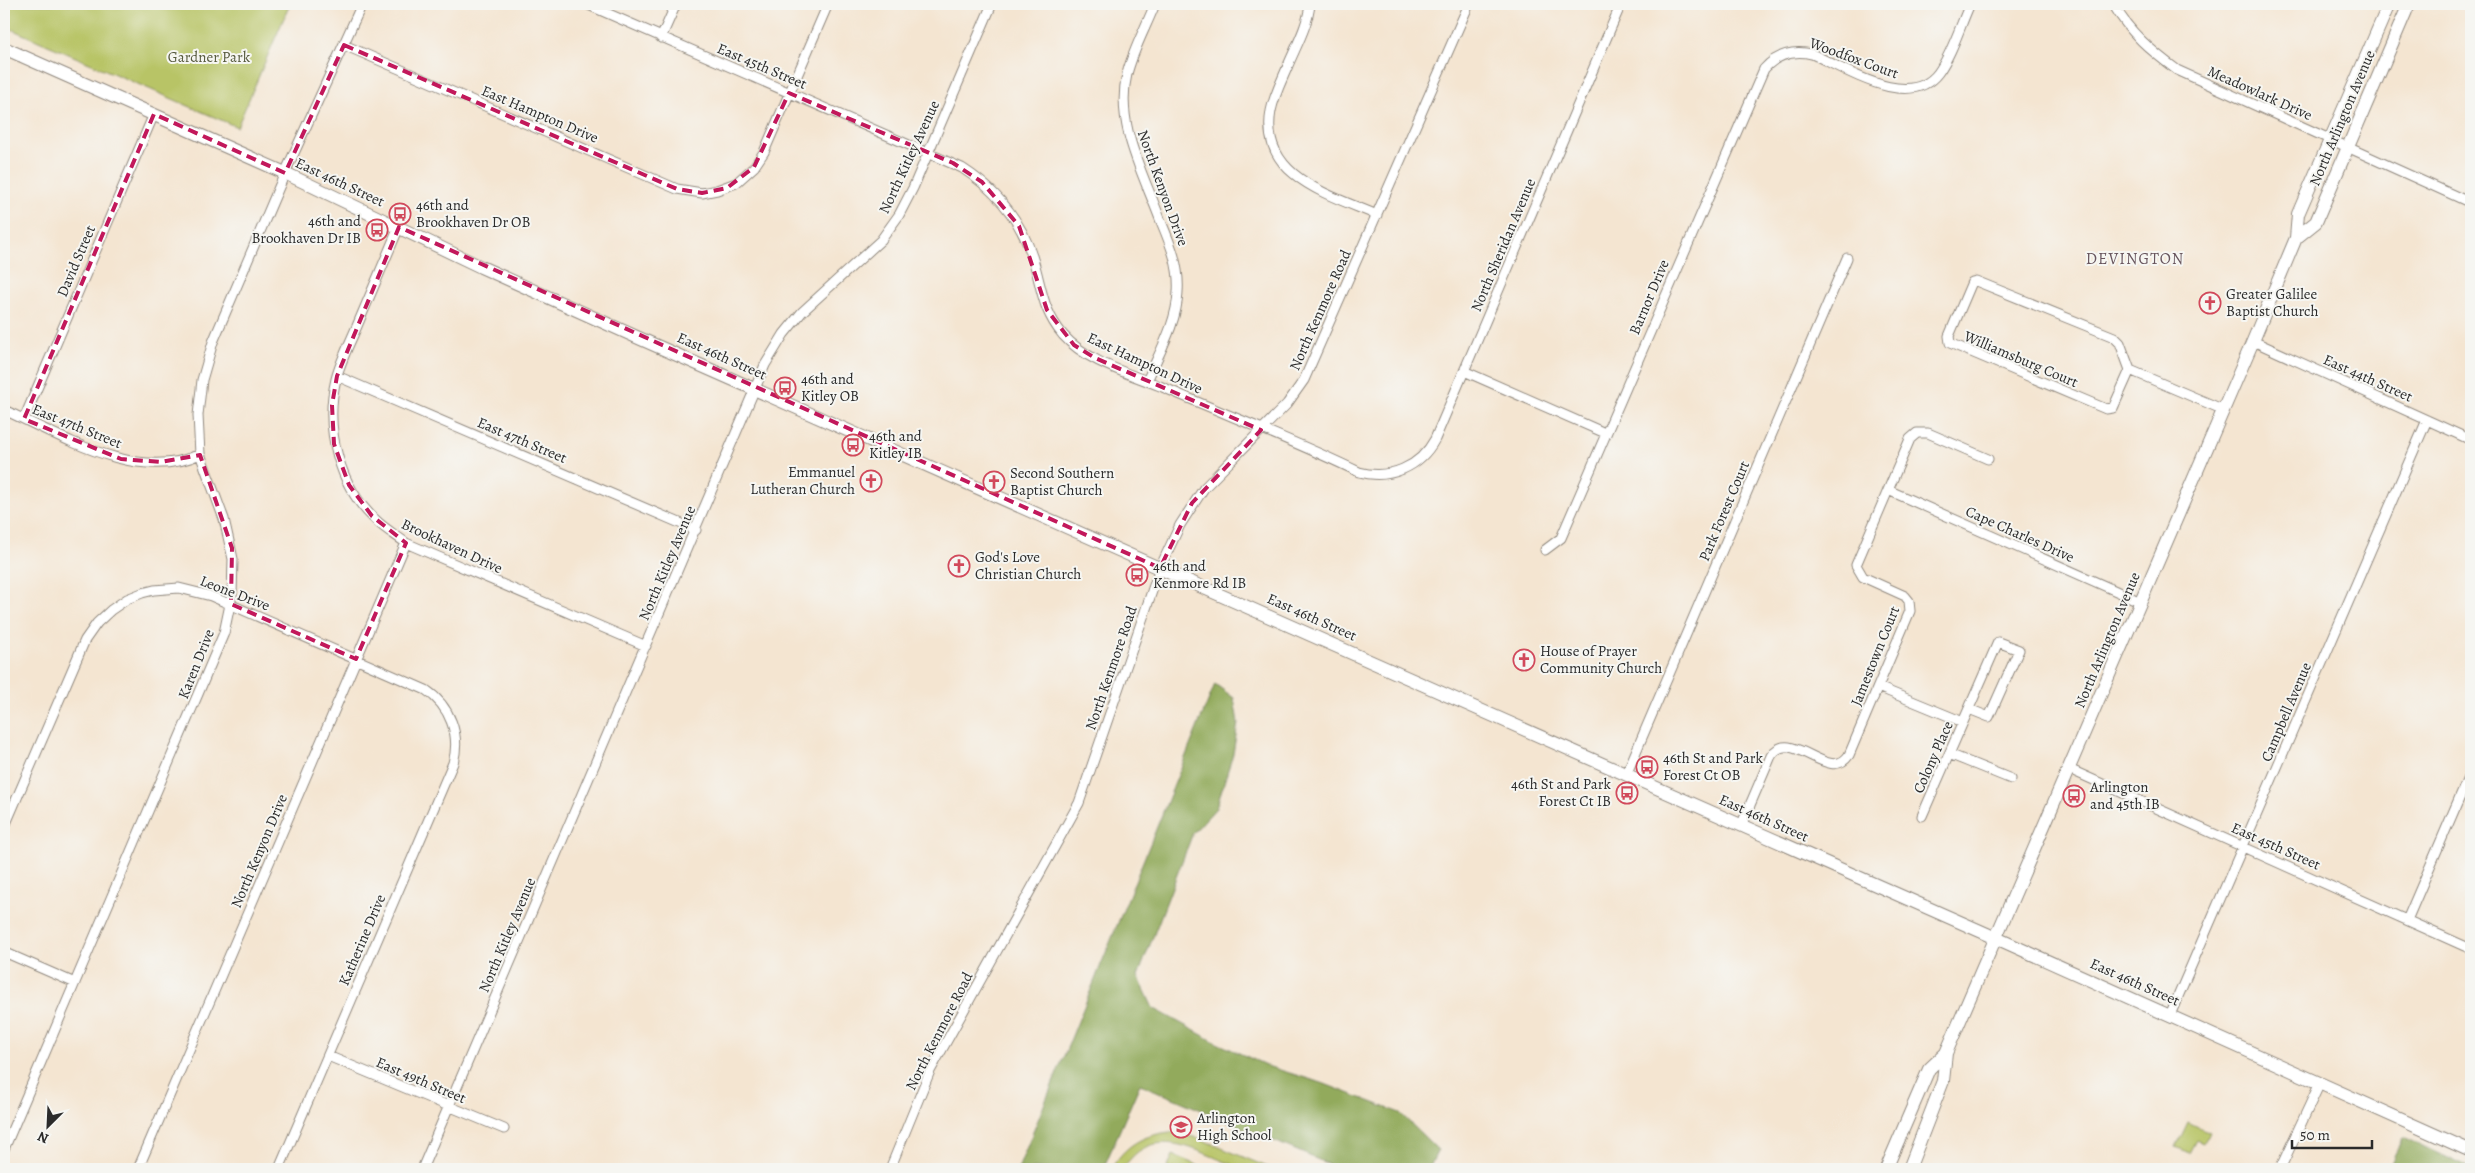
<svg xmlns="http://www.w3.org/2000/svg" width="2475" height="1173" font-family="Alegreya,serif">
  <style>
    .green { fill: #b8c466; stroke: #727848 }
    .forest { fill: #92aa5b; stroke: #5e6a43 }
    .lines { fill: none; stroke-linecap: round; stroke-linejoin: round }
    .minor-casing { stroke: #90887e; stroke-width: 11 }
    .secondary-casing { stroke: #90887e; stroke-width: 14 }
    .minor { stroke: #fff; stroke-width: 9 }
    .secondary { stroke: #fff; stroke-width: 12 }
    .marked { fill: none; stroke: #c2185b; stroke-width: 4; stroke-dasharray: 10 6; stroke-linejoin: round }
    .labels { text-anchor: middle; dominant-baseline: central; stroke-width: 4; stroke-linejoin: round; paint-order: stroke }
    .park-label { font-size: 15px; fill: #55593d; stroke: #f6f6f2 }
    .street-label { font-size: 15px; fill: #2b2b2b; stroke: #f6f6f2 }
    .poi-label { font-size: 15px; fill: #2b2b2b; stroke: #f6f6f2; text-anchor: start }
    .neighbourhood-label { font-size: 16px; letter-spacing: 1px; fill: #68565e; stroke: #f6f6f2 }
  </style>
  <rect width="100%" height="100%" fill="#f6f6f2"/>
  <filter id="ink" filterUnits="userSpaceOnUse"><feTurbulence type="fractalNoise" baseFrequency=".02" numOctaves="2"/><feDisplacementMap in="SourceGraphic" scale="10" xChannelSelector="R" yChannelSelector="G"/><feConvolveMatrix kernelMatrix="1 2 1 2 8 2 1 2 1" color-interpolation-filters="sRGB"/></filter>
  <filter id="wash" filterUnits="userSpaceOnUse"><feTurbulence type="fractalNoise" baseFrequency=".0096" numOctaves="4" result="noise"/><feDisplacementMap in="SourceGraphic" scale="20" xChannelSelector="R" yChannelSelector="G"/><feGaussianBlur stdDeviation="1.12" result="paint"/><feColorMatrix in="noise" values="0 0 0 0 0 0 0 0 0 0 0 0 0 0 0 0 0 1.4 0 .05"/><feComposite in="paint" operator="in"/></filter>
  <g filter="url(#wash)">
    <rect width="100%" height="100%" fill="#f4e5d1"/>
    <path class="green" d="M4,4h286l-53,123 -233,-101z
      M2188,1122l20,10 -5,11 -7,-3 -7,13 -13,-6z
      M1170,1132l28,6 74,31c-9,0 -22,2 -31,-1 -39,-13 -87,-49 -118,1h-12c14,-24 32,-34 59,-37z
      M1173,1155l33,14h-39z"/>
    <path class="forest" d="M1215,684l19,14 4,25 -5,31 -17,54 -23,25 -55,143 15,32 64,35 53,24 52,16 78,30 38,37 -9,19h-89l-200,-85 -37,85h-85z
      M2404,1137l66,32h-82z"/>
  </g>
  <g filter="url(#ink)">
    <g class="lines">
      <g class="minor-casing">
        <path id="minor" d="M586,4l376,164c34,22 59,51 71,91 9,29 9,51 30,76 24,27 65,38 97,51 66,29 134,54 199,86 31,8 61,-5 76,-33l186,-435
          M1310,4c-2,22 -15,44 -23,64 -6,14 -13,28 -16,43 -12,66 60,84 106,104
          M2113,4c17,29 38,47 64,66l294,133
          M661,38l15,-34
          M344,45l333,144 25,4 15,-3 19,-7 18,-16 10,-15 64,-148
          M399,227c-13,31 -26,61 -39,92 -8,20 -19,40 -24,60 -12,50 3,110 43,144 8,7 18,13 27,20l240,103
          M1976,281l138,56 6,6 10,27 -17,38 -7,1 -156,-66 -1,-7 23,-54z
          M2253,341l218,99
          M2130,370l94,40
          M1464,371l141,62
          M337,376l359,154
          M1147,381c12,-28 30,-58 31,-89 2,-26 -8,-49 -18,-73 -17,-46 -45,-95 -33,-145 6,-24 19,-47 28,-70
          M4,410c56,25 134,74 196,44
          M24,419l130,-305
          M1888,490l253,112
          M1545,550l16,-12 203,-469c13,-15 29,-19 48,-15 34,15 97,57 126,19 14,-19 22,-47 32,-69
          M1878,687l85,35
          M1949,754l62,25
          M2069,769l402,180
          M1626,775l221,-517
          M1922,816l76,-174 21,8 -30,67 -20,-8
          M1741,826l30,-70c20,-31 58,29 78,-1l61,-144 -1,-10 -4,-5 -42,-19 -7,-12 54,-126 7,-6h11l60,26
          M4,828l81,-188 12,-17 14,-13 16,-11 15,-6 12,-3 25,-2 32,8 215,94c24,16 35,45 27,73l-174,406
          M2407,920l64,-149
          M4,952l71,31
          M2170,1015l257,-595
          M328,1056l176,73
          M4,1149l220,-516 8,-38 1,-36 -9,-40 -24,-65 -2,-39 4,-35 11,-38 72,-169 77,-169
          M138,1169l268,-626
          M422,1169l343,-804 19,-31 18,-22 79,-72 18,-25 14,-27 79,-184
          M890,1169l40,-98 149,-268 81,-235 20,-43 24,-37 83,-84 17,-24 165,-376
          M2280,1169l40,-86"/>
      </g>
      <g class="secondary-casing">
        <path id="secondary" d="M4,48l281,125 196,94 160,72 1355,599 475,213
          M2296,238l20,-16 93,-218
          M1886,1169l43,-100 17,-16
          M1909,1169l34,-88 3,-28 307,-712 43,-103 2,-24 91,-210"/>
      </g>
      <use href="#minor" class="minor"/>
      <use href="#secondary" class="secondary"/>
    </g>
  </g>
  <path class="marked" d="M344,45l333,144 25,4 25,-5 27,-21 35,-74 164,70 29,19 37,44 28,84 27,35 21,13 166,72 -69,73 -32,65 -761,-341 -62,149 -5,29 2,39 15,41 23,31 34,27 -50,116 -125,-55 1,-56 -32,-93 -39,7 -40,-3 -97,-40 130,-305 131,59z"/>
  <defs>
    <g id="bus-ring" transform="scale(1.125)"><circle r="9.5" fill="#f6f6f2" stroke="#d1495b" stroke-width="1.5"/><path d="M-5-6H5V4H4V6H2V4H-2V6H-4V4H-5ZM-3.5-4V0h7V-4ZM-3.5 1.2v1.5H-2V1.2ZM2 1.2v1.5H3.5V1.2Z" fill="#d1495b"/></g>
    <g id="church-ring" transform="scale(1.125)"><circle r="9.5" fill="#f6f6f2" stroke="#d1495b" stroke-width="1.5"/><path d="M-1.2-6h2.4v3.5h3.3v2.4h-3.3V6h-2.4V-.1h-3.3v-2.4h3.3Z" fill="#d1495b"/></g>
    <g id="school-ring" transform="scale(1.125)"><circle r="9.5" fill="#f6f6f2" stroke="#d1495b" stroke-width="1.5"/><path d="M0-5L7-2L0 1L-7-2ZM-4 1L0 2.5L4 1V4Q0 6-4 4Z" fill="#d1495b"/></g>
  </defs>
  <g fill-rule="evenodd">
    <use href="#bus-ring" x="400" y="214"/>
    <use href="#bus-ring" x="377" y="230"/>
    <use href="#church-ring" x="2210" y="303"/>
    <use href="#bus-ring" x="785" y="388"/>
    <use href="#bus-ring" x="853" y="445"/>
    <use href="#church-ring" x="871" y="481"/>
    <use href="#church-ring" x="994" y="482"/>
    <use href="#church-ring" x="959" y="566"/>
    <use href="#bus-ring" x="1137" y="575"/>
    <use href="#church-ring" x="1524" y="660"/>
    <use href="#bus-ring" x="1647" y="767"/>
    <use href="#bus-ring" x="1627" y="793"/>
    <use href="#bus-ring" x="2074" y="796"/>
    <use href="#school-ring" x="1181" y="1127"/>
  </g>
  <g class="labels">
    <g class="park-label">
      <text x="209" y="57">Gardner Park</text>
    </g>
    <g class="street-label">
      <text transform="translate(1854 58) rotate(20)">Woodfox Court</text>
      <text transform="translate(762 66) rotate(23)">East 45th Street</text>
      <text transform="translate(2260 93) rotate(24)">Meadowlark Drive</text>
      <text transform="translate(540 114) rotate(23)">East Hampton Drive</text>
      <text transform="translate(2342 118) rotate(-67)">North Arlington Avenue</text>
      <text transform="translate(909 157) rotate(-65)">North Kitley Avenue</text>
      <text transform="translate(340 182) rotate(25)">East 46th Street</text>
      <text transform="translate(1163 188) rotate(70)">North Kenyon Drive</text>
      <text transform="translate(1503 245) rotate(-67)">North Sheridan Avenue</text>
      <text transform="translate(76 261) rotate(-67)">David Street</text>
      <text transform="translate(1649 297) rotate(-67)">Barnor Drive</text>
      <text transform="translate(1320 310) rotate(-66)">North Kenmore Road</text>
      <text transform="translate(722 356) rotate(24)">East 46th Street</text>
      <text transform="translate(2021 359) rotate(23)">Williamsburg Court</text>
      <text transform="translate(1145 363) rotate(25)">East Hampton Drive</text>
      <text transform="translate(2368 378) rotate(24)">East 44th Street</text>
      <text transform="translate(77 426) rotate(22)">East 47th Street</text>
      <text transform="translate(522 440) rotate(23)">East 47th Street</text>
      <text transform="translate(1724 511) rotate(-67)">Park Forest Court</text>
      <text transform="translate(2020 534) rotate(24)">Cape Charles Drive</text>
      <text transform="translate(452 546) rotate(25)">Brookhaven Drive</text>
      <text transform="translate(667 563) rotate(-67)">North Kitley Avenue</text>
      <text transform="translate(235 593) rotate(21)">Leone Drive</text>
      <text transform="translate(1312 617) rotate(24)">East 46th Street</text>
      <text transform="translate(2107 640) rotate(-67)">North Arlington Avenue</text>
      <text transform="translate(1875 656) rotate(-68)">Jamestown Court</text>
      <text transform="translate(196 664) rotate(-68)">Karen Drive</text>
      <text transform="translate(1111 668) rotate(-71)">North Kenmore Road</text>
      <text transform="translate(2286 712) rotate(-67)">Campbell Avenue</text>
      <text transform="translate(1933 757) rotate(-66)">Colony Place</text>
      <text transform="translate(1764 818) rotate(24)">East 46th Street</text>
      <text transform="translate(2276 846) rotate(24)">East 45th Street</text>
      <text transform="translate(259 851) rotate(-67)">North Kenyon Drive</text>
      <text transform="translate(507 935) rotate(-67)">North Kitley Avenue</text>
      <text transform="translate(362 940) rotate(-67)">Katherine Drive</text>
      <text transform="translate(2135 982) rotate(24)">East 46th Street</text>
      <text transform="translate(939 1031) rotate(-63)">North Kenmore Road</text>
      <text transform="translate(421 1080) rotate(23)">East 49th Street</text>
    </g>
    <g class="poi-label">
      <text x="416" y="205">46th and<tspan x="416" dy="17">Brookhaven Dr OB</tspan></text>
      <text x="361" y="221" text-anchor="end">46th and<tspan x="361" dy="17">Brookhaven Dr IB</tspan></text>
      <text x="2226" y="294">Greater Galilee<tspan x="2226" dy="17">Baptist Church</tspan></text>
      <text x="801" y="379">46th and<tspan x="801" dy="17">Kitley OB</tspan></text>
      <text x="869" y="436">46th and<tspan x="869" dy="17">Kitley IB</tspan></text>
      <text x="855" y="472" text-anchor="end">Emmanuel<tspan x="855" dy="17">Lutheran Church</tspan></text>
      <text x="1010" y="473">Second Southern<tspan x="1010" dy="17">Baptist Church</tspan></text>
      <text x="975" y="557">God's Love<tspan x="975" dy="17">Christian Church</tspan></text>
      <text x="1153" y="566">46th and<tspan x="1153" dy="17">Kenmore Rd IB</tspan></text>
      <text x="1540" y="651">House of Prayer<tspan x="1540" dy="17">Community Church</tspan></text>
      <text x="1663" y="758">46th St and Park<tspan x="1663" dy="17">Forest Ct OB</tspan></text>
      <text x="1611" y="784" text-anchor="end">46th St and Park<tspan x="1611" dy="17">Forest Ct IB</tspan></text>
      <text x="2090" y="787">Arlington<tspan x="2090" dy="17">and 45th IB</tspan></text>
      <text x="1197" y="1118">Arlington<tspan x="1197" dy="17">High School</tspan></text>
    </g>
    <g class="neighbourhood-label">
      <text x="2135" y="259">DEVINGTON</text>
    </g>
  </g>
  <rect width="2475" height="1173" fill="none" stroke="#f6f6f2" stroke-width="20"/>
  <g transform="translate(48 1126) rotate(204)" stroke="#f6f6f2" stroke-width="4" paint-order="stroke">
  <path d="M0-4L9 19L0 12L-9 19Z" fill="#2b2b2b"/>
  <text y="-8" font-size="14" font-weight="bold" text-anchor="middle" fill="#2b2b2b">N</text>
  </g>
  <path d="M2292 1140v8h80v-8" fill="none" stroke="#2b2b2b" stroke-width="2.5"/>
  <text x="2300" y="1140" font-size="15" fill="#2b2b2b" stroke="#f6f6f2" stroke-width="4" paint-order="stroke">50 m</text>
</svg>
